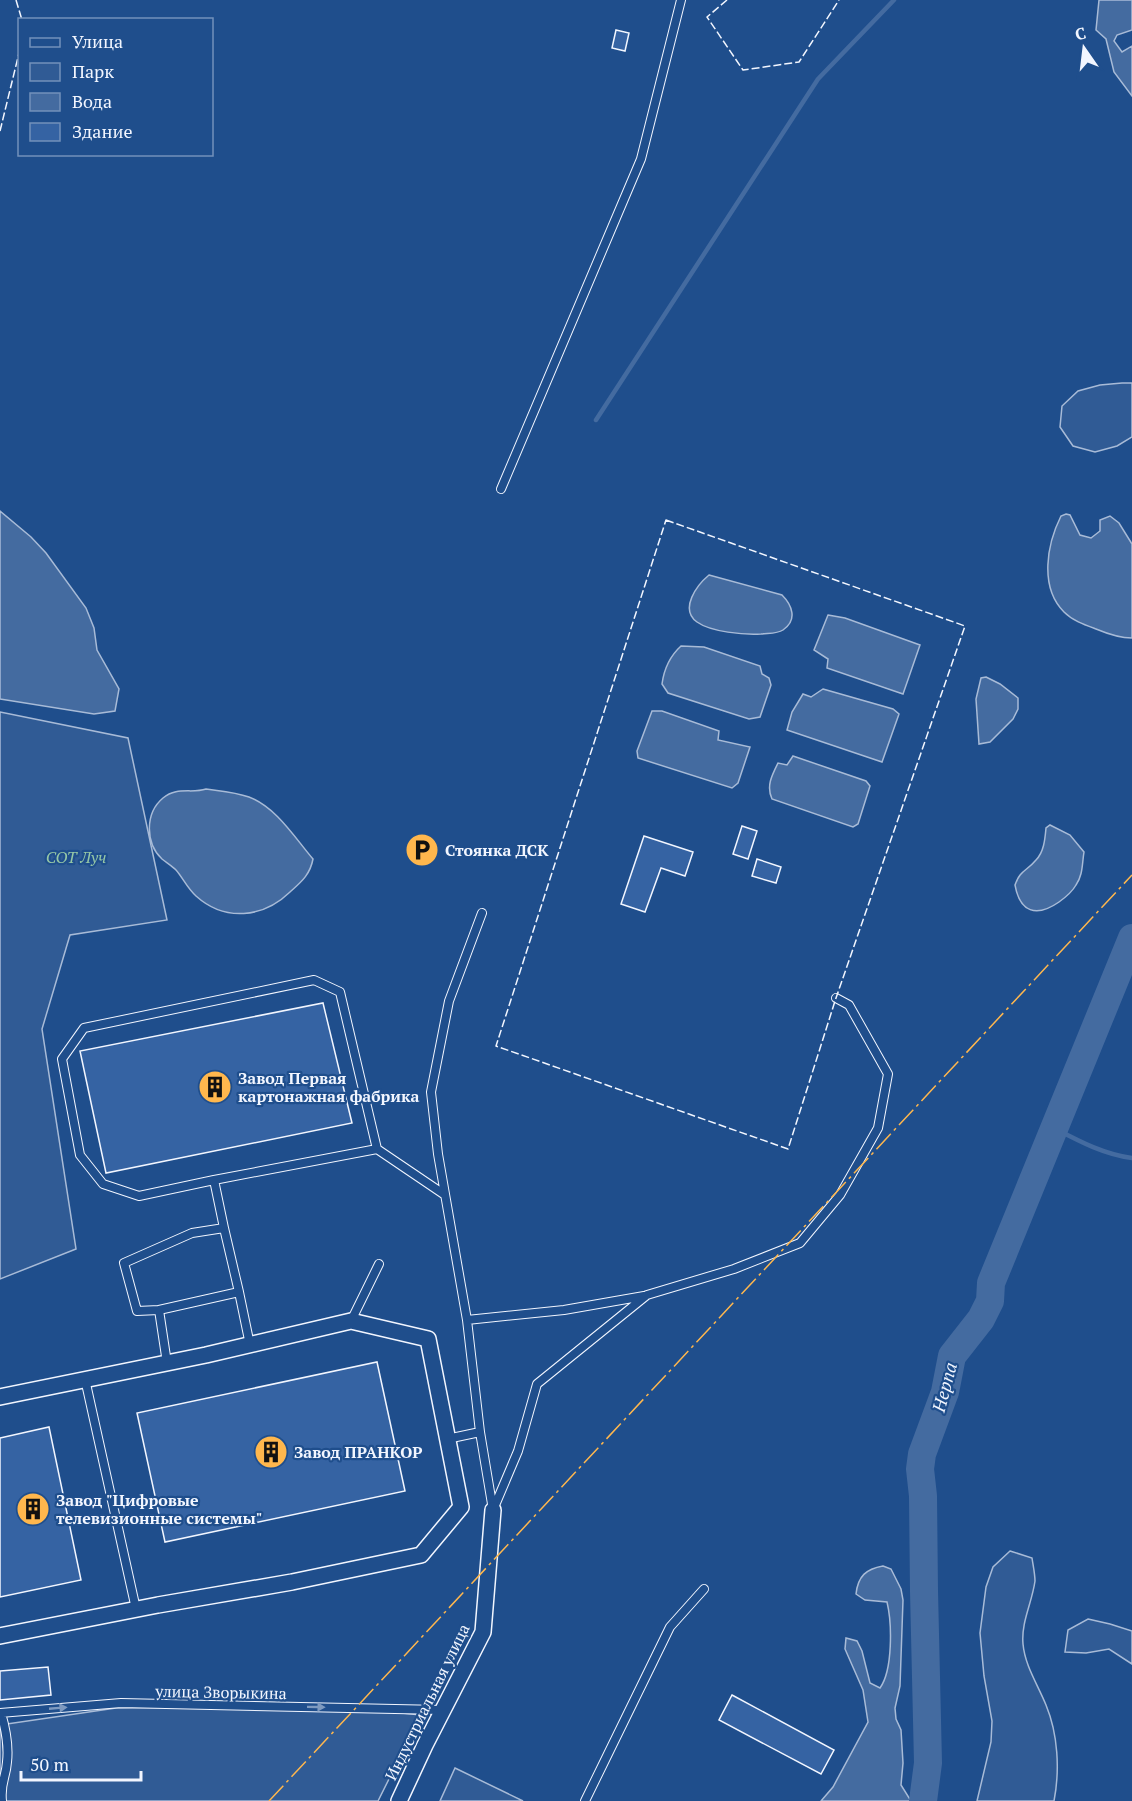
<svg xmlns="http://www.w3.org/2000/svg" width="1132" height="1801" font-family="'PT Serif',serif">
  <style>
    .green { fill: #305b95; stroke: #a8bbd7; stroke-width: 1.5 }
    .water { fill: #446ba0; stroke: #a8bbd7; stroke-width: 1.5 }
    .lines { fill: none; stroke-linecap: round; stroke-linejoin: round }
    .stream { stroke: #446ba0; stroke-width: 4.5 }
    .river { stroke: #446ba0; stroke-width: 28 }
    .building { fill: #3563a3; stroke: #f2f6ff; stroke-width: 1.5 }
    .lane-casing { stroke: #f2f6ff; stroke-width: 10 }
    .street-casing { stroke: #f2f6ff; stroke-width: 18 }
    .lane { stroke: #1f4e8c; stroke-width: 8 }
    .street { stroke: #1f4e8c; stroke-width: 15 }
    .fence { stroke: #f2f6ff; stroke-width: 1.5; stroke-dasharray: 8 3; stroke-linecap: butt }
    .power { stroke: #ffb74d; stroke-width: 1.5; stroke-dasharray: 21 4.5 3 4.5; stroke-linecap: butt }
    .oneway { fill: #7e9ac0 }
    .labels { text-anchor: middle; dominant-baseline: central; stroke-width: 4.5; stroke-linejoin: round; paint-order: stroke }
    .poi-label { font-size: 16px; font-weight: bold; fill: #f2f6ff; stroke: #1f4e8c; text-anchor: start }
    .park-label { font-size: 16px; font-style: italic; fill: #97c8a6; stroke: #1f4e8c }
    .street-label { font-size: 16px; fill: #f2f6ff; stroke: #1f4e8c }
    .water-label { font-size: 18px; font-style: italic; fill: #f2f6ff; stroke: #1f4e8c }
  </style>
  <rect width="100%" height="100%" fill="#1f4e8c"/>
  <path class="green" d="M1122,383h10v54l-15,9 -22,6 -22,-6 -13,-19 2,-21 16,-15 22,-6z
    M0,712l128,26 39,182 -97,15 -28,94 34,220 -76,30z
    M1010,1551l22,7c1,7 3,16 3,23 -3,22 -14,41 -12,63 2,22 15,41 23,61 12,29 14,65 8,96h-77l14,-59 1,-21 -8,-45 -4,-43 6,-46 7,-20z
    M1088,1619l22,5 22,7v33l-23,-15 -23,4 -21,-1 3,-22z
    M324,1705l97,10 -43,86h-378v-76l116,-17z
    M455,1768l68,33h-83z"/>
  <path class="water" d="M1099,0h33v30l-15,5 -3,6 8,11 10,-6v50l-18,-24 -8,-33 -10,-9z
    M0,511l31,26 15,16 40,55 8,20 3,22 22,39 -4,22 -21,3 -94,-15z
    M1066,514l4,1 10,20 11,3 9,-7v-11l10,-4 9,7 13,21v94c-13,0 -24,-4 -36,-9 -11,-4 -23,-8 -32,-17 -25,-25 -17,-68 -3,-96z
    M709,575l73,20c10,10 16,25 1,35 -6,4 -15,3 -22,4 -17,1 -50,-2 -64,-12 -18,-13 0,-37 12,-47z
    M828,615l17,3 75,27 -17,49 -76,-26 1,-9 -14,-9z
    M681,646l23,1 56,19 2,8 7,4 2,7 -11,32 -11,2 -81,-26 -6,-9c2,-15 8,-28 19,-38z
    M986,677l14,7 18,14v11l-5,10 -23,23 -11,2 -3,-45 5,-21z
    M823,689l70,20 6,5 -17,48 -95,-32 5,-18 11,-18 8,3z
    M652,711h10l57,20 -1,9 32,7 -12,36 -6,5 -94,-30 -1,-7z
    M793,756l73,25 4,5 -12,38 -5,3 -81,-28c-6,-13 0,-24 6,-36l9,2z
    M206,789c14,2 29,3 43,8 27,10 46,41 64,62 -3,16 -12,23 -23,33 -27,26 -65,30 -94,4 -9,-8 -13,-18 -20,-26 -4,-4 -9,-7 -14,-11 -17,-16 -17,-46 1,-61 14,-12 29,-4 43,-9z
    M1050,825l20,10 14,17c-2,12 -1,23 -8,33 -4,7 -10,12 -17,17 -23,16 -39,10 -44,-17 5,-15 12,-14 21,-25 8,-8 9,-21 10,-32z
    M883,1566l8,3 10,20 2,11 -3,86 -5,22 1,11 5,11 2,33 -2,22 10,16h-90l12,-14 35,-65 -5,-32 -18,-41 1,-11 11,3 5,10 8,32 10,5c13,-18 12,-65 7,-86l-22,-2 -9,-6c2,-18 10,-25 27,-28z"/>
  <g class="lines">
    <path class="stream" d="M596,420l222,-341 76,-79
      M1054,1128c25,13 49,26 78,30"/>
    <path class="river" d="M923,1801l5,-38 -4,-172 -1,-95 -3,-27 2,-15 23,-62 7,-36 29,-37 9,-18 1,-18 141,-345"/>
  </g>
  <path class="building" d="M616,30l13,3 -4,18 -13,-3z
    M742,826l15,5 -9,28 -15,-5z
    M644,836l49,16 -8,24 -24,-8 -16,44 -24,-8z
    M757,859l24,8 -5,16 -24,-7z
    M323,1003l29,120 -246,50 -26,-122z
    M377,1362l28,129 -240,51 -28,-129z
    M49,1427l32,153 -81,17v-159z
    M48,1667l3,28 -51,5v-29z
    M732,1695l102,55 -13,24 -102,-54z"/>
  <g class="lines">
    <g class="lane-casing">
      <path id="lane" d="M501,489l140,-330 40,-159
        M377,1149l68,46
        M214,1180l-75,16 -36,-12 -23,-29 -18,-96 22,-31 230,-48 26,12 37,157 -163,31 10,48
        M159,1310l-22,1 -13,-48 68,-30 32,-5 15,64
        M467,1320l97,-10 80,-14
        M351,1321l28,-57
        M167,1363l-8,-53 80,-18 11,53
        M85,1379l51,230
        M480,1432l-13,-112 -29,-166 -7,-62 18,-91 33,-88
        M447,1439l33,-7 13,78
        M493,1510l25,-59 19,-67 110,-89 87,-26 66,-26 40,-48 38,-67 10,-54 -39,-69 -13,-7
        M0,1713l121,-10 321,7
        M1,1713c5,17 8,32 6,49 -1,16 -7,20 -5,39
        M585,1801l85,-174 34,-38"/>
    </g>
    <g class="street-casing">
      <path id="street" d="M0,1397l206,-42 145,-34 77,18 33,168 -40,48 -129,27 -134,23 -158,31
        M399,1801l26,-56 58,-113 10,-122"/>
    </g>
    <use href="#lane" class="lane"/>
    <use href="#street" class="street"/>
    <path class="fence" d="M16,0l6,20
      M727,0l-20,17 36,53 56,-8 40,-62
      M0,131l20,-82
      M666,520l299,106 -129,372 -48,151 -292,-103z"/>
    <path class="power" d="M269,1801l863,-926"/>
  </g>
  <defs><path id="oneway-solid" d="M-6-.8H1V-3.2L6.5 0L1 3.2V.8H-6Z" transform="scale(1.5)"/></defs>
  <g class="oneway">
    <use href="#oneway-solid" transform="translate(316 1707) rotate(1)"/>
    <use href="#oneway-solid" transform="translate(58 1708) rotate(-5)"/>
  </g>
  <defs>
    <g id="parking-disc" transform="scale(1.725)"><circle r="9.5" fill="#ffb74d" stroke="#1f4e8c"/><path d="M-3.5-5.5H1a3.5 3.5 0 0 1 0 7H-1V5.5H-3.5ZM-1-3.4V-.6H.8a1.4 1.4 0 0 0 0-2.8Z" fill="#111"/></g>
    <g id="building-disc" transform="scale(1.725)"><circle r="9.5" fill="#ffb74d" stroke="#1f4e8c"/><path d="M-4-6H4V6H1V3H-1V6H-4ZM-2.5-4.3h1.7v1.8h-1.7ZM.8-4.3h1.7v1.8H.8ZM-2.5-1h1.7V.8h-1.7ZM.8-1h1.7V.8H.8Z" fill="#111"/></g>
  </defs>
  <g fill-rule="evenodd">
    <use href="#parking-disc" x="422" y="850"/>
    <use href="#building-disc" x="215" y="1087"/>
    <use href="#building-disc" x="271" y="1452"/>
    <use href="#building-disc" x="33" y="1509"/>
  </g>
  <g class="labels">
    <g class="poi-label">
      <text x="445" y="850">Стоянка ДСК</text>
      <text x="238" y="1078">Завод Первая<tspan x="238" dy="18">картонажная фабрика</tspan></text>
      <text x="294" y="1452">Завод ПРАНКОР</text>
      <text x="56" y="1500">Завод "Цифровые<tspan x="56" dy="18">телевизионные системы"</tspan></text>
    </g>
    <g class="park-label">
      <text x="76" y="857">СОТ Луч</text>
    </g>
    <g class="street-label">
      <text transform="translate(221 1692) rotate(1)">улица Зворыкина</text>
      <text transform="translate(427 1702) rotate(-64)">Индустриальная улица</text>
    </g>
    <g class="water-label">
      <text transform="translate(944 1387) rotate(-75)">Нерпа</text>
    </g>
  </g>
  <rect x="18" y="18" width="195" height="138" fill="#1f4e8c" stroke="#7391ba" stroke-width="1.5"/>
  <rect x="30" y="38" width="30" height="9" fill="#1f4e8c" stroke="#7391ba" stroke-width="1.5"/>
  <text x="72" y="48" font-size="18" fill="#f2f6ff">Улица</text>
  <rect x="30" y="63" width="30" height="18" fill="#305b95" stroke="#7391ba" stroke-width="1.5"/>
  <text x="72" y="78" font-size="18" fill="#f2f6ff">Парк</text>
  <rect x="30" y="93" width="30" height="18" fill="#446ba0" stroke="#7391ba" stroke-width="1.5"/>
  <text x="72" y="108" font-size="18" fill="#f2f6ff">Вода</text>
  <rect x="30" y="123" width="30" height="18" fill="#3563a3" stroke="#7391ba" stroke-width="1.5"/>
  <text x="72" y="138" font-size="18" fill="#f2f6ff">Здание</text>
  <g transform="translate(1084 48) rotate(346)" stroke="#1f4e8c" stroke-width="4.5" paint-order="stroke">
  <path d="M0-4.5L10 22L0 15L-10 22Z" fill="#f2f6ff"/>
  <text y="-9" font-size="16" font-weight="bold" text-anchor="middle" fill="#f2f6ff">С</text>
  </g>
  <path d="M21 1771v9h120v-9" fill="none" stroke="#f2f6ff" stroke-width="3"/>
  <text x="30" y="1771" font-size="18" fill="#f2f6ff" stroke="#1f4e8c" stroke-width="4.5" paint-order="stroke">50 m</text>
</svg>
